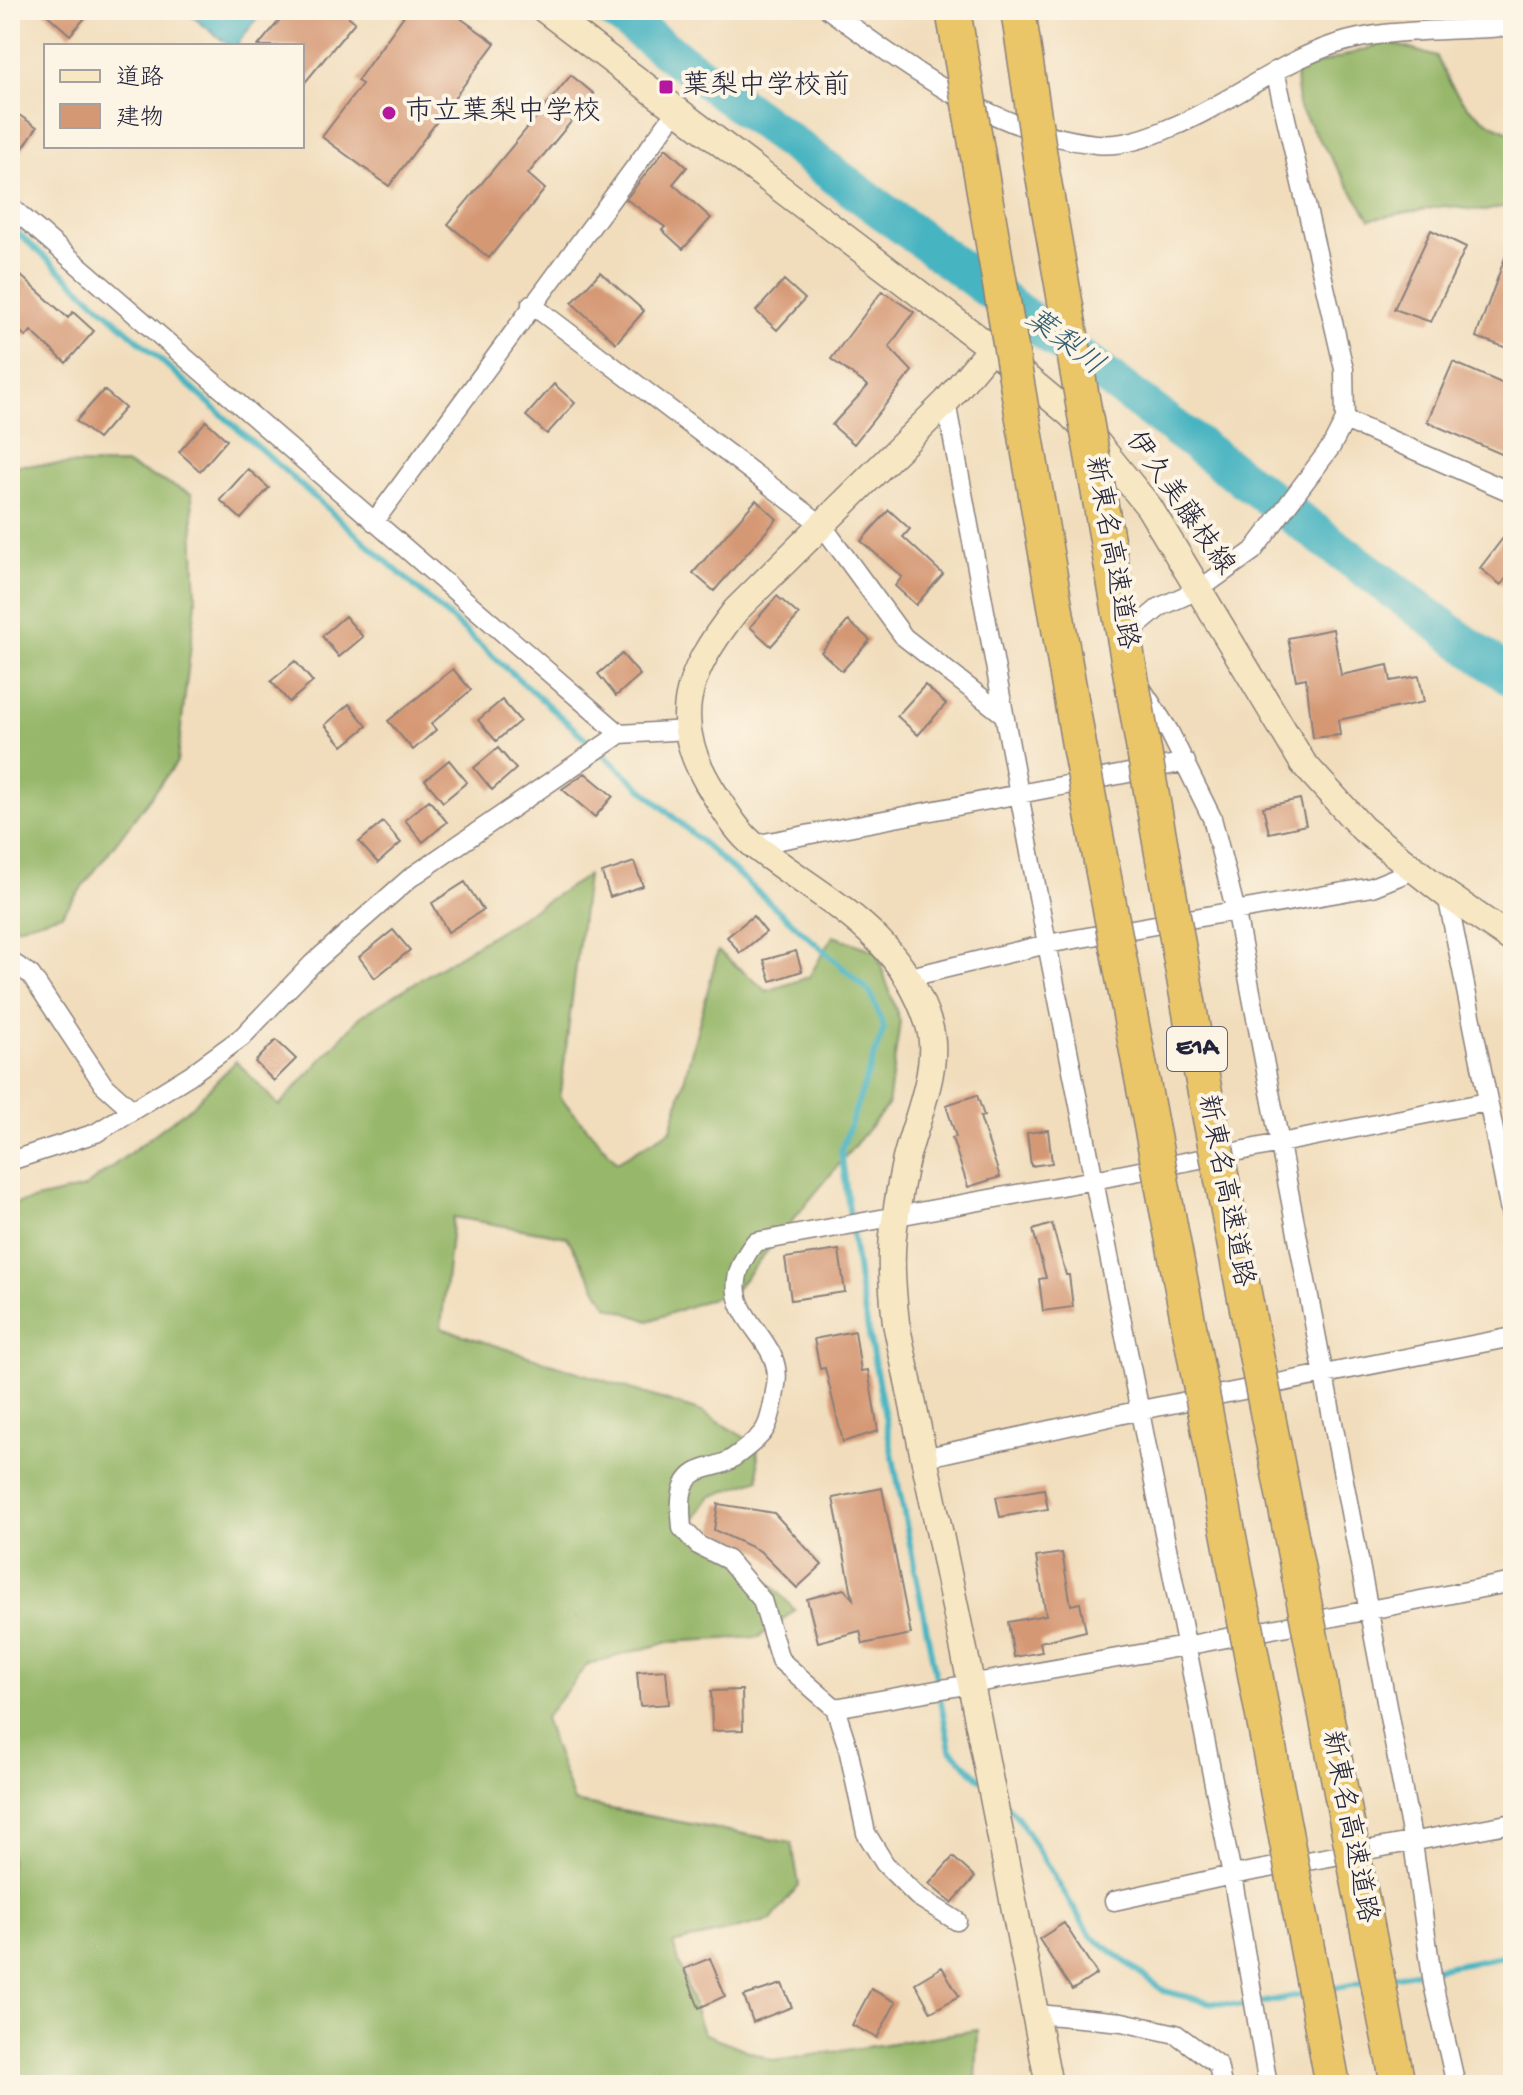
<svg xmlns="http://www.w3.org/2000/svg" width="1523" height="2095" font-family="'Gochi Hand','Klee One',sans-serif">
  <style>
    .forest { fill: #97b76b; stroke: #5c6c53; stroke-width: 2 }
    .water { fill: #46b4c1; stroke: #346b7e; stroke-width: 2 }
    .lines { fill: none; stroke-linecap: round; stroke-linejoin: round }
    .stream { stroke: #46b4c1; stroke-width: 6 }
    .river { stroke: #46b4c1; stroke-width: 38 }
    .building { fill: #d59874 }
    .street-casing { stroke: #8a807c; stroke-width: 21 }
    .secondary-casing { stroke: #8a807c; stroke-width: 29 }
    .street { stroke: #fff; stroke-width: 18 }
    .secondary { stroke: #f7e8c3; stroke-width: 26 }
    .highway-bridge-casing { stroke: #8a807c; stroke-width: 37; stroke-linecap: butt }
    .highway-bridge { stroke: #eac669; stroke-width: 34 }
    .poi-dot { fill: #b5179e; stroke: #fcf5e5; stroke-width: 3 }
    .labels { text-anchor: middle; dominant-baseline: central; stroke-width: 8; stroke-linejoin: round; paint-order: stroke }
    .shield { fill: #fcf5e5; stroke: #63616e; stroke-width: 2 }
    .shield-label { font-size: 26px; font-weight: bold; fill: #22223b }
    .poi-label { font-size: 28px; fill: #22223b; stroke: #fcf5e5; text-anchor: start }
    .street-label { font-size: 28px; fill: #22223b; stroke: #fcf5e5 }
    .water-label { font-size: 30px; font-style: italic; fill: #305c71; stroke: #fcf5e5 }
  </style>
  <rect width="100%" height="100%" fill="#fcf5e5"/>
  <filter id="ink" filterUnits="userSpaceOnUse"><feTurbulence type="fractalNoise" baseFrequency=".0125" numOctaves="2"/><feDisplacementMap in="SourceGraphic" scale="16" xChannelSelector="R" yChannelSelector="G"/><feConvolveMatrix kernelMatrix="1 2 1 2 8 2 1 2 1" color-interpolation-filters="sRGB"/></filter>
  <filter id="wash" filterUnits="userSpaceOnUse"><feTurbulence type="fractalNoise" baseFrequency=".006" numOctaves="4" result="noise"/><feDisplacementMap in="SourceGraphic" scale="32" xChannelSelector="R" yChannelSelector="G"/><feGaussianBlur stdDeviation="1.8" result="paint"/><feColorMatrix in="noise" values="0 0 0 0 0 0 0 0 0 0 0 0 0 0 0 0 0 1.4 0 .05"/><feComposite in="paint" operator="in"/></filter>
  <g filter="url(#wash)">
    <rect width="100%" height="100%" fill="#f1ddbc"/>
    <path class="forest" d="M1387,42l50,15c18,42 34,59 76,77v61l-3,10 -25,6 -41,-5 -74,13 -72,-113 -2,-34z
      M125,464l67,30 4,108 -19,160 -115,152 -52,15v-464z
      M587,876l-27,221 57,65 54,-32 47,-179 49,40 42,-14 24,-41 43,15 24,71 -12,83 -153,185 -86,31 -42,-15 -40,-69 -114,-20 -12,111 261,84 55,33 2,34 -49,18 -18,26 62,43 41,44 -36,27 -90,5 -81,22 -44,55 30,83 218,41 7,42 -28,35 -98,24 30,89 71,28 204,-31 -2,55h-966v-880l74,-17 110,-84 42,-43 43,45 82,-90z"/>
    <path class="water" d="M184,10h79l-27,36h-6z"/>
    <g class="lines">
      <path class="stream" d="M10,226l860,766 14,36 -43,123 19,138 90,460 30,30
        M1005,1804l12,12 73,119 74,56 43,11 38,4 60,-12
        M1387,1978l126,-24
        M1324,1990l44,-8"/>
      <path class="river" d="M612,10l901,669"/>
    </g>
    <g id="blocks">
      <path class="building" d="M42,10h50l-22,25z
        M288,10h53l14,12 -53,64v-40h-44z
        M408,10h41l46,33 -106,143 -67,-49 40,-53 -5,-3z
        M571,75l23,19 -66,80 17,15 -56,69 -41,-34z
        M10,109l27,18 -27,41z
        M666,148l21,19 -14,17 38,34 -28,31 -21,-19 3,-3 -39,-28z
        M1431,230l35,17 -35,75 -37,-13z
        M1511,241h2v109l-37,-13z
        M10,266l58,52 5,-6 21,19 -28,32 -35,-32 -5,6 -16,-15z
        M600,272l44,39 -28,32 -44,-40z
        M784,280l21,19 -28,31 -21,-19z
        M882,291l32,21 -25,35 23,24 -58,73 -22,-19 36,-39 -37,-27z
        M1453,362l60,26v71l-86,-37z
        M554,384l21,19 -28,31 -21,-18z
        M104,390l21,18 -27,31 -22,-18z
        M206,421l21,19 -27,31 -21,-19z
        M248,469l21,19 -28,31 -21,-19z
        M756,500l21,19 -63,72 -21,-18z
        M889,510l21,19 -7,8 40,37 -27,31 -21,-19 7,-9 -41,-36z
        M1513,525v44l-12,16 -21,-17z
        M777,596l22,19 -28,31 -21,-19z
        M345,616l18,21 -24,20 -17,-21z
        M848,621l22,19 -28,31 -21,-19z
        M1333,629l8,46 47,-10 3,16 28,-5 5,26 -86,18 2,15 -27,3 -7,-60 -10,2 -8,-42z
        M622,654l18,21 -24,21 -18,-22z
        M295,661l18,21 -24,20 -18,-21z
        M453,669l18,21 -40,34 5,6 -23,20 -25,-29z
        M925,685l21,19 -28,31 -21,-19z
        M502,700l18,21 -24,20 -18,-21z
        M349,704l18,22 -24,20 -18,-21z
        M498,748l18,21 -24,21 -18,-22z
        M449,760l18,22 -24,20 -18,-22z
        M585,773l28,23 -18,21 -33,-28z
        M1300,799l6,26 -37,8 -6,-26z
        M429,800l18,22 -24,20 -18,-22z
        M383,822l18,21 -23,20 -19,-21z
        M634,862l9,24 -33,11 -8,-24z
        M465,882l18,28 -35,22 -16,-29z
        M753,916l13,16 -26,21 -13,-16z
        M393,930l17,20 -35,28 -16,-21z
        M796,951l6,20 -31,10 -7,-21z
        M276,1040l20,19 -22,22 -19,-19z
        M977,1095l7,21 -4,1 20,60 -32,10 -16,-49 4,-1 -10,-32z
        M1048,1130l4,33 -21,3 -4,-33z
        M1052,1224l14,51h3l4,32 -30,4 -4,-32 7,-1 -13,-48z
        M839,1250l6,42 -54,8 -6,-42z
        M855,1331l6,40 7,-1 10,61 -35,11 -18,-74 -5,1 -6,-30z
        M882,1488l29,146 -48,10 -3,-13 -42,11 -11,-43 37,-10 9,10 -20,-101z
        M1044,1489l4,20 -48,8 -4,-20z
        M718,1504l56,9 48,52 -25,23 -37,-37 -46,-21z
        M1062,1553l9,52 9,-2 6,28 -46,11 2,10 -28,5 -6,-35 38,-7 -10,-58z
        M666,1670l3,34 -29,2 -3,-34z
        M742,1690l1,40 -31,1 -1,-40z
        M953,1857l22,20 -23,26 -23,-19z
        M1064,1923l33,51 -25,16 -33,-51z
        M710,1958l15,38 -26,12 -15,-39z
        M942,1967l17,29 -28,16 -16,-29z
        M782,1984l10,23 -39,15 -9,-26z
        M871,1989l25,13 -19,36 -25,-13z"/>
    </g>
  </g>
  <g filter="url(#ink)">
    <use href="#blocks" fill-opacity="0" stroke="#8a807c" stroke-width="2"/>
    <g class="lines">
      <g class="street-casing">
        <path id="street" d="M829,10c80,58 165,123 267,134 25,3 54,-7 76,-17 57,-23 104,-63 161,-82 43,-14 87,-14 132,-16 16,-1 33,0 48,-4
          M10,206l610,528
          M531,304l291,221 82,112 100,78
          M946,402l101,542 185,931 36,210
          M1345,420l168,73
          M374,522l303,-412
          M1131,646l5,-19 24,-20 40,-18 53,-38 78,-104 14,-27 -1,-51 -69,-298
          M1142,689l27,42 43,87 23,90 178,935 20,141 23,101
          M754,845l432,-83
          M1447,895l66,331
          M10,961l21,14 72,109 28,25
          M910,977l137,-33 325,-57 42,-17
          M10,1161l86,-28 94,-58 52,-38 70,-73 98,-86 210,-144 68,-4
          M923,1458l218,-48 372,-73
          M835,1708l350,-62 328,-64
          M1114,1901l118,-26 281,-52
          M957,1921l-40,-25 -32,-32 -19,-31 -18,-85 -13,-40 -55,-48 -18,-60 -34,-40 -30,-15 -16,-17c-1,-13 -3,-30 2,-42 9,-21 30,-16 46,-26 10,-7 25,-18 33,-28 8,-10 11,-34 13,-47 10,-54 -76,-72 -21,-143l339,-62 393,-78
          M1038,2014l84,8 54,12 42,31 4,20"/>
      </g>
      <g class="secondary-casing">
        <path id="secondary" d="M545,10l446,338 79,66 24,25 55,68 154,256 60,66 84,66 66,45
          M991,348l-45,54 -210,208c-51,65 -69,111 -21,185 12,19 23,38 41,52 71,55 144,85 173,178 12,39 -12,92 -22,130 -5,19 -8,39 -11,59 -7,37 -4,72 0,109l75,361 78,401"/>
      </g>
      <use href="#street" class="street"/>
      <use href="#secondary" class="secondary"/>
      <g class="highway-bridge-casing">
        <path id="highway-bridge" d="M953,10l127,741 253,1334
          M1018,10l24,160 153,871 203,1044"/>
      </g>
      <use href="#highway-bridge" class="highway-bridge"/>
    </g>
  </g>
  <g class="poi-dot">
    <rect x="658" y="79" width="16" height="16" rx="4"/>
    <circle cx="389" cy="113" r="8"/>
  </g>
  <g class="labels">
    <rect class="shield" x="1167" y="1027" width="60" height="44" rx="6"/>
    <g class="shield-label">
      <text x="1197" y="1049">E1A</text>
    </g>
    <g class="poi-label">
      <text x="682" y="87">葉梨中学校前</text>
      <text x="405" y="113">市立葉梨中学校</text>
    </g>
    <g class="street-label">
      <text transform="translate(1179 504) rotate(55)">伊久美藤枝線</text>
      <text transform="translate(1110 553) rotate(80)">新東名高速道路</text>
      <text transform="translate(1224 1191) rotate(79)">新東名高速道路</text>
      <text transform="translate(1348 1827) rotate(79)">新東名高速道路</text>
    </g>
    <g class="water-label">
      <text transform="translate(1063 344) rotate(37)">葉梨川</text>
    </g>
  </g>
  <rect width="1523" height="2095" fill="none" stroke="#fcf5e5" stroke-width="40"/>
  <rect x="44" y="44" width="260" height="104" fill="#fcf5e5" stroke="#a5a1a1" stroke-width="2"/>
  <rect x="60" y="70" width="40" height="12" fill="#f7e8c3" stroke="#a5a1a1" stroke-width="2"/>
  <text x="116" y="84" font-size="24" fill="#22223b">道路</text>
  <rect x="60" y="104" width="40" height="24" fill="#d59874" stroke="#a5a1a1" stroke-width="2"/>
  <text x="116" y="124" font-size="24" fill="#22223b">建物</text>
</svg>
